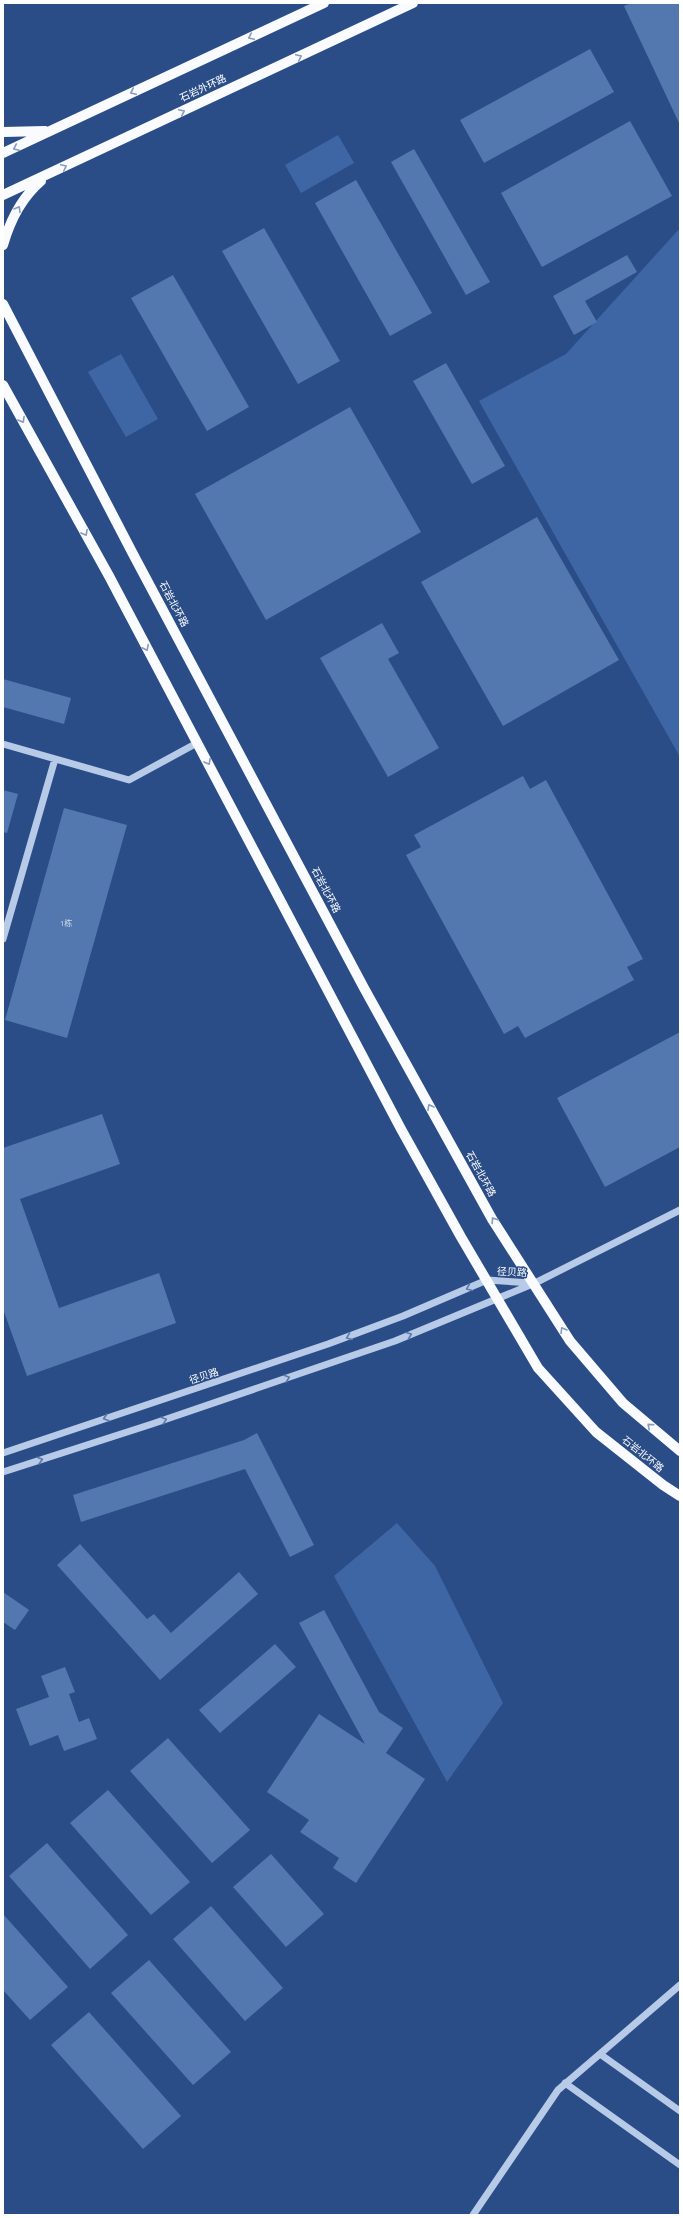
<svg xmlns="http://www.w3.org/2000/svg" width="683" height="2218" font-family="Ubuntu,'Noto Sans SC',sans-serif">
  <style>
    .green { fill: #3f66a4 }
    .building { fill: #5377af }
    .lines { fill: none; stroke-linecap: round; stroke-linejoin: round }
    .minor { stroke: #b7cae8; stroke-width: 7 }
    .major { stroke: #f9fbfe; stroke-width: 10 }
    .oneway { stroke: #879bbd }
    .oneway2 { stroke: #5b79a9 }
    .labels { text-anchor: middle; dominant-baseline: central; stroke-width: 3; stroke-linejoin: round; paint-order: stroke }
    .number-label { font-size: 8px; fill: #d4ddeb }
    .street-label { font-size: 10px; fill: #fff; stroke: #2a4d87 }
  </style>
  <rect width="100%" height="100%" fill="#2a4d87"/>
  <path class="green" d="M338,135l16,28 -53,30 -16,-28z
    M680,228v529l-201,-356 87,-47z
    M121,354l37,65 -32,18 -38,-65z
    M397,1523l38,43 68,137 -56,79 -113,-206z"/>
  <path class="building" d="M631,3h49v122l-56,-119z
    M590,49l24,43 -130,71 -24,-43z
    M630,121l42,75 -130,71 -41,-74z
    M414,149l76,133 -24,13 -75,-133z
    M356,180l76,133 -42,23 -75,-133z
    M264,228l76,133 -42,23 -76,-133z
    M627,255l10,17 -52,29 12,21 -23,13 -21,-39z
    M173,275l76,132 -42,24 -76,-133z
    M446,363l59,103 -33,18 -59,-103z
    M350,407l71,125 -155,88 -71,-126z
    M537,517l82,143 -116,66 -82,-144z
    M382,623l17,30 -11,6 51,89 -51,29 -68,-119z
    M3,679l68,19 -7,26 -61,-17z
    M523,776l7,13 16,-9 97,179 -16,8 7,13 -109,58 -7,-12 -14,8 -98,-179 15,-8 -7,-12z
    M3,790l15,4 -11,39 -4,-1z
    M64,808l63,17 -60,213 -62,-18z
    M680,1032v115l-75,40 -48,-89z
    M102,1114l18,50 -100,35 39,109 100,-35 17,50 -149,53 -24,-67v-161z
    M257,1433l57,112 -24,12 -45,-88 -164,53 -8,-27 171,-55z
    M80,1544l67,75 7,-5 17,19 68,-61 19,22 -98,86 -103,-115z
    M3,1592l26,18 -14,20 -12,-8z
    M324,1610l55,102 24,16 -17,25 39,26 -69,104 -23,-15 6,-10 -39,-26 9,-12 -42,-28 52,-78 46,30 -66,-121z
    M275,1644l21,23 -76,66 -21,-23z
    M65,1667l10,25 -6,2 10,28 10,-4 8,21 -33,12 -6,-16 -28,11 -14,-37 33,-12 -8,-21z
    M168,1738l82,92 -38,33 -82,-92z
    M108,1790l82,92 -39,33 -81,-92z
    M47,1843l81,92 -38,34 -81,-93z
    M271,1854l53,60 -38,33 -53,-60z
    M211,1906l72,82 -38,33 -72,-82z
    M3,1914l65,73 -38,33 -27,-30z
    M149,1960l82,92 -38,33 -82,-92z
    M89,2012l92,104 -38,33 -92,-104z"/>
  <g class="lines">
    <path class="minor" d="M3,744l126,36 68,-37
      M3,939l52,-180
      M3,1453l325,-109 75,-28 84,-36 45,3
      M3,1472l149,-48 243,-83 140,-58 145,-73
      M600,2054l80,57
      M565,2083l115,82
      M473,2215l85,-125 122,-105"/>
    <path class="major" d="M3,132l42,-1
      M3,153l321,-150
      M3,195l410,-192
      M3,245c7,-24 18,-47 38,-64
      M3,304l130,250 231,434 128,231 78,122 53,62 57,48
      M3,385l106,191 292,553 60,108 77,131 58,64 67,53 17,11"/>
  </g>
  <defs><path id="oneway-chevron" d="M-2-3.5L2.5 0L-2 3.5" fill="none" stroke-width="1.6" stroke-linecap="round" stroke-linejoin="round"/></defs>
  <g class="oneway">
    <use href="#oneway-chevron" transform="translate(251 37) rotate(155)"/>
    <use href="#oneway-chevron" transform="translate(299 57) rotate(-25)"/>
    <use href="#oneway-chevron" transform="translate(133 92) rotate(155)"/>
    <use href="#oneway-chevron" transform="translate(182 112) rotate(-25)"/>
    <use href="#oneway-chevron" transform="translate(16 148) rotate(155)"/>
    <use href="#oneway-chevron" transform="translate(64 167) rotate(-25)"/>
    <use href="#oneway-chevron" transform="translate(18 209) rotate(-59)"/>
    <use href="#oneway-chevron" transform="translate(22 420) rotate(61)"/>
    <use href="#oneway-chevron" transform="translate(85 533) rotate(61)"/>
    <use href="#oneway-chevron" transform="translate(146 648) rotate(63)"/>
    <use href="#oneway-chevron" transform="translate(208 762) rotate(61)"/>
    <use href="#oneway-chevron" transform="translate(430 1107) rotate(-119)"/>
    <use href="#oneway-chevron" transform="translate(494 1220) rotate(-122)"/>
    <use href="#oneway-chevron" transform="translate(563 1330) rotate(-121)"/>
    <use href="#oneway-chevron" transform="translate(650 1426) rotate(-138)"/>
  </g>
  <g class="oneway2">
    <use href="#oneway-chevron" transform="translate(469 1288) rotate(157)"/>
    <use href="#oneway-chevron" transform="translate(409 1335) rotate(-22)"/>
    <use href="#oneway-chevron" transform="translate(349 1337) rotate(159)"/>
    <use href="#oneway-chevron" transform="translate(287 1378) rotate(-19)"/>
    <use href="#oneway-chevron" transform="translate(106 1418) rotate(162)"/>
    <use href="#oneway-chevron" transform="translate(164 1420) rotate(-19)"/>
    <use href="#oneway-chevron" transform="translate(40 1460) rotate(-17)"/>
  </g>
  <g class="labels">
    <g class="number-label">
      <text x="66" y="923">1栋</text>
    </g>
    <g class="street-label">
      <text transform="translate(203 88) rotate(-25)">石岩外环路</text>
      <text transform="translate(174 604) rotate(62)">石岩北环路</text>
      <text transform="translate(326 890) rotate(62)">石岩北环路</text>
      <text transform="translate(481 1174) rotate(61)">石岩北环路</text>
      <text transform="translate(512 1272) rotate(3)">径贝路</text>
      <text transform="translate(204 1376) rotate(-18)">径贝路</text>
      <text transform="translate(643 1454) rotate(39)">石岩北环路</text>
    </g>
  </g>
  <rect width="683" height="2218" fill="none" stroke="#ffffff" stroke-width="8"/>
</svg>
